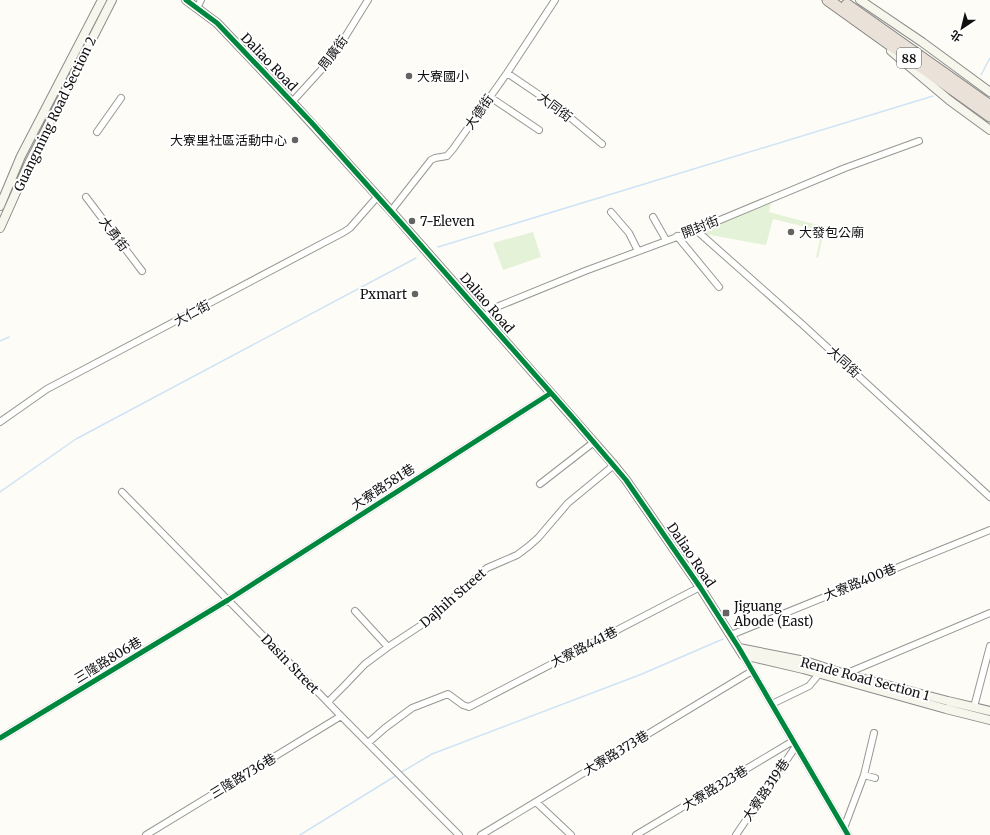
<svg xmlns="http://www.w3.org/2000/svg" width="990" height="835" font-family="Merriweather,'Noto Sans TC',serif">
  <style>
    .green { fill: #e4f2d7 }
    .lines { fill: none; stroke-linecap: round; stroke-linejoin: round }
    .stream { stroke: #cee4f6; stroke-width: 1.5 }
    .street-casing { stroke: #979795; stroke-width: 8 }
    .secondary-casing { stroke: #8e8d8b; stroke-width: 10 }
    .highway-casing { stroke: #858482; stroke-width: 13 }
    .street { stroke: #fffffe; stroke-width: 6 }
    .secondary { stroke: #f6f6ec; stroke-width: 8 }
    .highway { stroke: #eae2d8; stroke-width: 11 }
    .cycleway-casing { stroke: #fff; stroke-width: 8 }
    .cycleway { stroke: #00873e; stroke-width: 5 }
    .poi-dot { fill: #646362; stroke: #fff; stroke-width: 1.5 }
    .labels { text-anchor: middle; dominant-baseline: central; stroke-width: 4; stroke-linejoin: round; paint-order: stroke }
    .shield { fill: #fff; stroke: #585858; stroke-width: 1 }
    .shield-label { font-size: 12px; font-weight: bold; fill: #111 }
    .street-label { font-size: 13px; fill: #111; stroke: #fff }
    .poi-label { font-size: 13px; fill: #111; stroke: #fff; text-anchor: start }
  </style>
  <rect width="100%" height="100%" fill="#fdfcf7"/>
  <path class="green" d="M772,198l-3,14 56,15 -7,31 -2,-1 6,-26 -49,-12 -7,26 -67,-12z
    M533,232l8,25 -38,13 -10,-27z"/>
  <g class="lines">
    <path class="stream" d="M981,75l9,-17
      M438,247l495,-151
      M0,341l9,-4
      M0,492l76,-53 340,-181
      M400,773l32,-19 210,-80 81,-35
      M300,835l97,-60"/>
    <g class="street-casing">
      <path id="street" d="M197,8l4,-8
        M507,73l53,36 42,35
        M490,97l49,33
        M292,102l40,-44 36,-58
        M97,132l24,-34
        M86,197l56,74
        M391,211l40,-51 4,-2 12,-2 6,-7 54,-76 48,-73
        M611,212l18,21 9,18
        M653,217l13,23
        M696,230l107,95 187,172
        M677,236l42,51
        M484,317l15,-11 86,-35 111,-41 149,-62 74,-27
        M0,422l47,-33 297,-157 6,-4 28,-32
        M540,484l54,-42
        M122,492l106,108 52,53 61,63 118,119
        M355,611l33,36
        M731,635l259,-105
        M743,655l105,180
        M845,674l145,-61
        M328,702l16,-16 21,-22 23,-17 38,-25 61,-54 30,-13 12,-9 9,-8 30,-35 46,-38
        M772,704l37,-18 10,-12
        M974,707l16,-61
        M0,738l228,-138 323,-207
        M368,743l17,-15 27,-20 36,-14 15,11 6,2 231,-120
        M864,775l10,-42
        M536,802l35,33
        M844,828l20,-53 11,3
        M146,835l195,-119
        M481,835l271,-164
        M636,835l157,-94
        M736,835l60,-89"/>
    </g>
    <g class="secondary-casing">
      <path id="secondary" d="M186,0l31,23 75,79 99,109 223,254 12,15 74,107 43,68 60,14 143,40 44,11
        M860,0l62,42 68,50
        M891,51l58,49 41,30
        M0,206l21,-50 81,-156
        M0,228l30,-67 82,-161
        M739,648l66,13 40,13 103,27 42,10"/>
    </g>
    <g class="highway-casing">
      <path id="highway" d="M828,0l162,116
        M847,5l143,101"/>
    </g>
    <use href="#street" class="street"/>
    <use href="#secondary" class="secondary"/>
    <use href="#highway" class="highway"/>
    <g class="cycleway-casing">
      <path id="cycleway" d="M186,0l31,23 94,99 100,112 163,185 52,61 74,107 39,61 109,187
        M0,738l228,-138 323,-207"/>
    </g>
    <use href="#cycleway" class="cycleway"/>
  </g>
  <g class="poi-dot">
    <circle cx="409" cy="76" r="4"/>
    <circle cx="295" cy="140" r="4"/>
    <circle cx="412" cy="221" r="4"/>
    <circle cx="791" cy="232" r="4"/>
    <circle cx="415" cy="294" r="4"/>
    <rect x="722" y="609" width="8" height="8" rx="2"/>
  </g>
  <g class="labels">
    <rect class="shield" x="897" y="48" width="24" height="20" rx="3"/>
    <g class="shield-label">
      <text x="909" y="58">88</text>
    </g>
    <g class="street-label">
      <text transform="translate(333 53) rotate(-53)">周廣街</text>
      <text transform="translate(269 62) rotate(46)">Daliao Road</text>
      <text transform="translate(555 107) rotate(37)">大同街</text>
      <text transform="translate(479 112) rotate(-55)">大德街</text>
      <text transform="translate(55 114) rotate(-64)">Guangming Road Section 2</text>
      <text transform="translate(700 227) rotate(-21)">開封街</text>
      <text transform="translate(114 234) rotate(53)">大勇街</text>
      <text transform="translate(487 303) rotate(49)">Daliao Road</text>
      <text transform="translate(192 313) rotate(-28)">大仁街</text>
      <text transform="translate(844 362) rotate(43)">大同街</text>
      <text transform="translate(383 487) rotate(-33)">大寮路581巷</text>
      <text transform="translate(691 555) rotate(56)">Daliao Road</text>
      <text transform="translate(860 582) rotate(-22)">大寮路400巷</text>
      <text transform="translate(453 598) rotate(-41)">Dajhih Street</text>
      <text transform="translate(584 647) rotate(-27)">大寮路441巷</text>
      <text transform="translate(108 660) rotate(-31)">三隆路806巷</text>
      <text transform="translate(290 664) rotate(46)">Dasin Street</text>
      <text transform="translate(865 679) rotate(15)">Rende Road Section 1</text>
      <text transform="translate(616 753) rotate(-31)">大寮路373巷</text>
      <text transform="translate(243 776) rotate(-31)">三隆路736巷</text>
      <text transform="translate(715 788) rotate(-31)">大寮路323巷</text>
      <text transform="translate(766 790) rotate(-56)">大寮路319巷</text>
    </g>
    <g class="poi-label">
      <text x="417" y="76">大寮國小</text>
      <text x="287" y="140" text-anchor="end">大寮里社區活動中心</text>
      <text x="420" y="221">7-Eleven</text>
      <text x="799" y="232">大發包公廟</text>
      <text x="407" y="294" text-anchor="end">Pxmart</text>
      <text x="734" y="606">Jiguang<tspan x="734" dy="15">Abode (East)</tspan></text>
    </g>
  </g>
  <g transform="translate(962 28) rotate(215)" stroke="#ffffff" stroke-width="3" paint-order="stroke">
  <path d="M0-3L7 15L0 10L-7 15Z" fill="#111111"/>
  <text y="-6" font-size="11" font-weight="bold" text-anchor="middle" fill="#111111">北</text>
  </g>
</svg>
